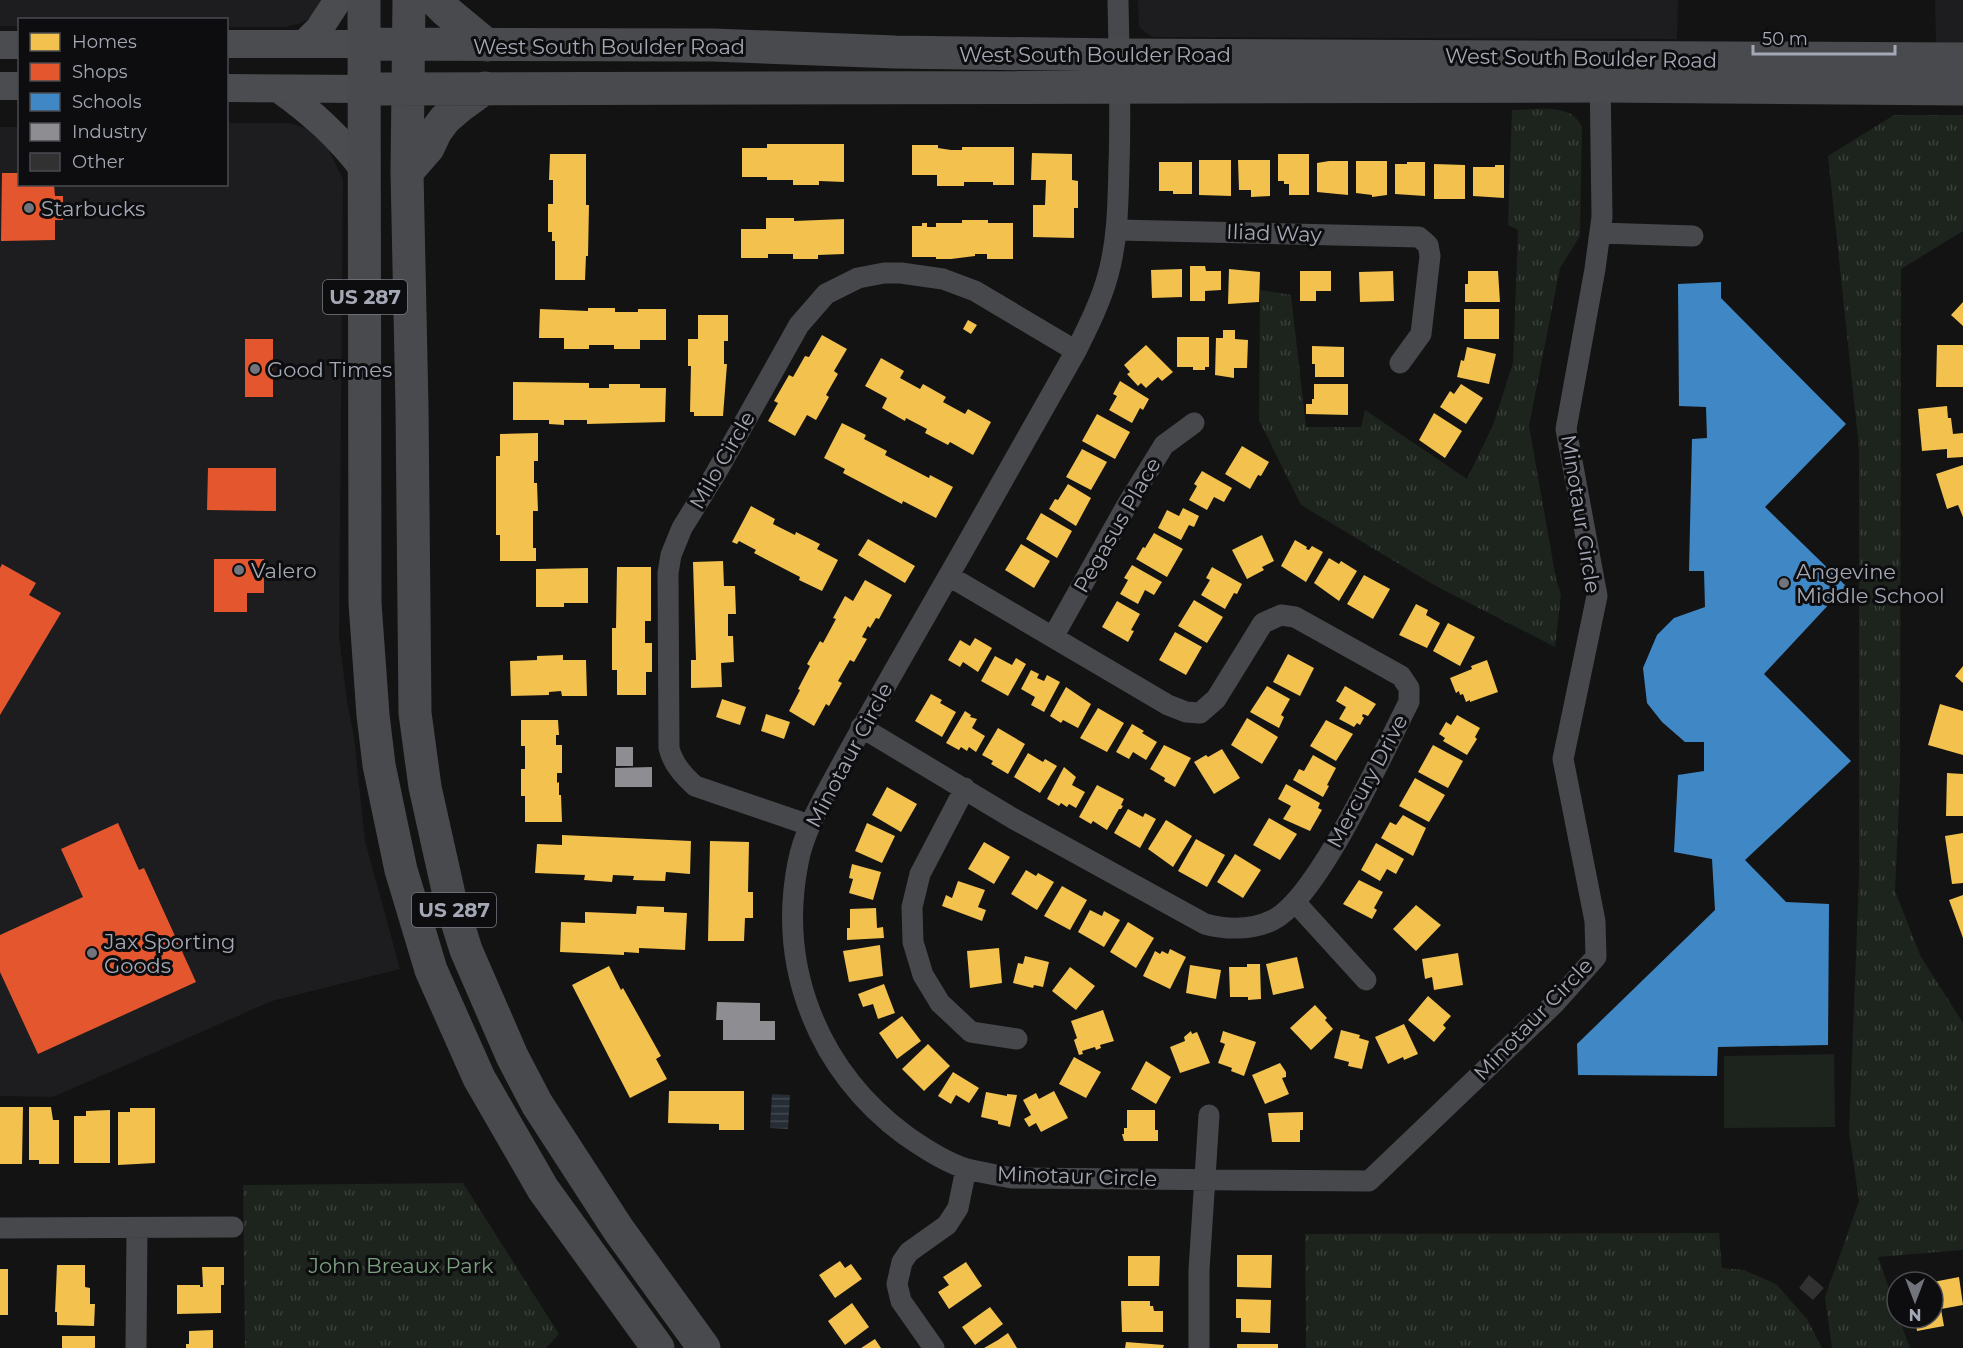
<svg xmlns="http://www.w3.org/2000/svg" width="1963" height="1348" font-family="Montserrat,sans-serif">
  <style>
    .built { fill: #1d1d1f }
    .grass { fill: #1d231d }
    .park { fill: url(#park-tufts) }
    .water { fill: url(#water-rules) }
    .homes { fill: #f2c14e }
    .shops { fill: #e4572e }
    .schools { fill: #3f88c5 }
    .industry { fill: #8d8d92 }
    .building { fill: #313132 }
    .lines { fill: none; stroke-linecap: round; stroke-linejoin: round }
    .minor { stroke: #47484c; stroke-width: 21 }
    .secondary { stroke: #4b4c50; stroke-width: 28 }
    .primary { stroke: #494a4e; stroke-width: 33 }
    .poi-dot { fill: #71747c; stroke: #0d0d0f; stroke-width: 2 }
    .labels { text-anchor: middle; dominant-baseline: central; stroke-width: 6; stroke-linejoin: round; paint-order: stroke }
    .shield { fill: #0d0d0f; stroke: #767a82; stroke-width: 1.5 }
    .shield-label { font-size: 20px; font-weight: bold; fill: #a3a8b4 }
    .street-label { font-size: 21px; fill: #a3a8b4; stroke: #0d0d0f }
    .poi-label { font-size: 21px; fill: #a3a8b4; stroke: #0d0d0f; text-anchor: start }
    .park-label { font-size: 21px; fill: #7aa07e; stroke: #0d0d0f }
  </style>
  <defs>
    <pattern id="park-tufts" width="24" height="20" patternUnits="userSpaceOnUse" patternTransform="scale(1.5)"><rect width="24" height="20" fill="#1d231d"/><path d="M3 7l-1-3M5 7V3M7 7l1-3M15 17l-1-3M17 17v-4M19 17l1-3" fill="none" stroke="#3b403b"/></pattern>
    <pattern id="water-rules" width="6" height="5" patternUnits="userSpaceOnUse" patternTransform="scale(1.5)"><rect width="6" height="5" fill="#262d34"/><path d="M0 2.5h6" fill="none" stroke="#42494f"/></pattern>
  </defs>
  <rect width="100%" height="100%" fill="#131313"/>
  <path class="built" d="M0,0h326l-11,15 -14,8 -15,4h-59l-1,-7h-206l-1,6h-19z
    M1138,0h540l-1,39 -525,-2 -13,-10z
    M1935,0h28v43h-27z
    M227,123h62l31,9 23,47 -4,457 8,65 7,36 11,104 35,128 -128,32 -219,96 -53,-1v-969h19l1,57h206z"/>
  <path class="grass" d="M1834,1054l1,73 -111,1v-72z"/>
  <path class="park" d="M1512,110c23,0 60,-8 70,17l-2,109 -20,32 -31,158 27,153 5,16 -6,52 -121,-62 -133,-80 -42,-85 1,-130 31,5 15,132h55l4,-17 102,69 26,-54 20,-62 5,-133 -10,-5z
    M1894,115h69v116l-62,38 -1,510 -5,112 26,66 42,66v227l-85,7 19,55v6h2l11,30h-78l-7,-51 34,-96 -10,-69 10,-253v-431l-31,-292z
    M463,1183l96,151 -13,14h-301l-2,-163z
    M1719,1233l3,35 22,2 32,14 31,35 15,29h-516l-1,-114z"/>
  <path class="water" d="M772,1094l18,1 -2,34 -18,-1z"/>
  <path class="homes" d="M767,144h77v38l-25,-1v4h-26v-5h-26v-3h-25v-29h25z
    M912,145h26v3l13,2h11v-3h52v38h-21v-3h-29v4h-27v-11h-25z
    M1032,153l40,1v26l6,1v27h-4v30l-41,-1v-32h12l1,-25h-15z
    M550,154h36v51h3l-1,51h-2l-1,24h-30v-39h-3v-9h-4v-28h5v-24h-4z
    M1278,154h31v41h-20v-11h-5v-3h-6z
    M1199,160h32v36l-32,-1z
    M1238,160h32v36l-19,1v-7h-12z
    M1329,161h19v34l-31,-3v-29z
    M1356,161h31v34l-15,2v-2l-16,-2z
    M1159,162h33v32h-19v-3h-14z
    M1407,162h18v34l-30,-2v-30h12z
    M1434,164l31,1v34h-31z
    M1495,165h9v33l-31,-2v-29h22z
    M766,218h28v3l50,-2v35l-26,1v4h-25v-5h-25v4h-27v-29h25z
    M962,220h26v3h25v36h-26v-5h-12v2l-24,3h-15v-2h-24v-31h10v-3h5v4h9v-4h26z
    M1190,266h15l1,5h15v19l-16,1v10h-15z
    M1182,269v28l-30,1 -1,-28z
    M1229,269l31,3 -1,30 -31,2z
    M1300,271h31v20h-15v10h-16z
    M1393,271l1,30 -34,1 -1,-30z
    M1468,271h30l2,31h-35v-18h3z
    M1963,302v24l-12,-11z
    M588,308h27v4h23v-3h28v31h-26v9h-26v-4h-25v4h-25v-11h-25l1,-29 48,2z
    M1464,309h35v30h-35z
    M698,315h30v26h-4v23h3l-4,52h-29v-4h-4l1,-46h-3v-27h10z
    M968,320l9,5 -6,9 -8,-5z
    M1223,330h12v9l13,1 -1,28h-13v10l-19,-3 1,-37h7z
    M822,335l25,14 -13,22 4,3 -12,21 3,2 -13,23 -9,-5 -12,21 -27,-15 10,-18 -4,-2 15,-26 4,2 12,-21 4,1z
    M1177,337h32v30h-4v3h-12v-3h-16z
    M1146,345l27,27 -11,9 -4,-4 -12,11 -5,-5 -3,3 -11,-12 3,-2 -6,-7z
    M1937,345h26v42h-27z
    M1312,346l32,1v30h-29v-13h-3z
    M1467,347l29,7 -7,30 -32,-7 4,-17 3,1z
    M881,358l23,13 -4,7 20,11 3,-5 23,13 -3,5 22,12 3,-5 23,13 -18,33 -23,-13 -2,3 -23,-12 2,-4 -21,-11 -1,3 -23,-13 5,-10 -22,-12z
    M1120,381l29,18 -6,11 -3,-2 -8,15 -23,-13 8,-14 -4,-2z
    M513,382l76,1v5h20v-4h31v4h26l-1,34 -78,2v-4h-23v5l-15,-1v-4h-36z
    M1314,384h34v31l-42,-1v-10h6v-5h2z
    M1461,384l22,14 -17,26 -26,-17 10,-16 4,3z
    M1947,406l1,12h3l2,16 10,-1v24l-16,1v-9l-25,2 -4,-42z
    M1434,413l28,18 -17,27 -26,-18z
    M1097,414l33,18 -15,27 -33,-18z
    M842,423l24,12 -2,4 23,12 -2,4 44,23 1,-3 23,12 -17,31 -33,-17 -1,3 -59,-31 2,-4 -21,-11z
    M538,433v28h-4v22h3l1,28h-5v37h3v13h-36v-26h-4v-79h4v-22z
    M1242,446l27,16 -8,14 -3,-1 -8,14 -25,-15z
    M1082,449l25,13 -16,28 -25,-13z
    M1963,465v52l-5,-12 -11,4 -11,-35z
    M1202,471l30,17 -8,14 -10,-5 -7,13 -18,-10 8,-14 -3,-2z
    M1068,484l23,14 -15,28 -27,-17 6,-10 3,1z
    M751,506l24,13 -2,5 22,11 1,-3 24,12 -3,5 21,11 -16,31 -23,-11 1,-3 -46,-24 2,-3 -17,-9 -2,3 -5,-2z
    M1183,508l16,8 -5,11 -5,-2 -8,15 -23,-12 9,-18 12,6z
    M1041,513l31,18 -15,27 -31,-19z
    M1154,533l29,16 -16,28 -31,-18 7,-12 2,1z
    M1262,535l12,26 -12,6 2,3 -17,9 -15,-29z
    M868,539l47,27 -10,17 -47,-28z
    M1295,540l12,7 -1,2 3,1 3,-4 11,6 -17,30 -25,-16z
    M1021,544l29,17 -16,27 -29,-18z
    M1329,558l10,6 2,-3 16,10 -18,30 -25,-18z
    M723,561l1,25h11l1,28h-8v22h5l1,26 -13,1 1,24 -31,1v-28h5l-3,-98z
    M1132,565l30,17 -8,13 -9,-5 -7,14 -18,-10 8,-14 -4,-2z
    M617,567h34v54h-6v22h7v29h-6v23h-29v-25h-5v-42h4z
    M1212,567l30,17 -5,10 -3,-1 -9,16 -24,-14 9,-15 -4,-2z
    M588,568v35h-24v4h-28v-38z
    M1364,575l26,14 -17,30 -26,-15z
    M865,580l27,15 -13,24 -3,-1 -6,10 -2,-2 -6,11 5,2 -13,23 -4,-2 -12,21 4,2 -13,23 -3,-2 -12,22 -25,-15 11,-21 -2,-1 12,-23 -3,-2 13,-23 3,2 13,-24 -3,-1 12,-22 8,5z
    M1194,600l29,17 -16,26 -29,-17z
    M1117,601l23,13 -9,16 3,1 -6,11 -26,-15z
    M1416,604l12,6 -2,5 14,8 -13,25 -28,-13z
    M1448,623l27,14 -15,29 -27,-15z
    M1175,632l27,15 -16,28 -27,-15z
    M975,638l17,10 -14,24 -15,-10 -3,5 -12,-7 12,-20 10,6z
    M1288,654l26,14 -14,28 -27,-14z
    M563,655v5h23l1,36h-25l-1,-5 -12,1v3l-38,1 -1,-35 27,-1v-4z
    M995,656l17,9 4,-7 10,6 -18,32 -27,-15z
    M1487,660l11,32 -28,10v-2l-4,2 -3,-8 -3,1 -1,-4 -3,2 -6,-15 22,-9 -1,-3z
    M1963,666v17l-8,-7z
    M1031,670l8,4 -2,4 7,3 3,-6 13,7 -16,30 -13,-7 4,-8 -14,-8z
    M1267,686l23,13 -9,16 3,2 -5,11 -29,-16z
    M1345,686l31,18 -8,12 -5,-2 -1,2 2,2 -4,7 -3,-2 -3,4 -15,-8 7,-12 -10,-6z
    M1066,687l25,17 -13,24 -15,-8 -2,3 -11,-7z
    M931,694l11,6 -2,3 16,9 -14,25 -27,-16z
    M722,699l24,8 -6,18 -24,-8z
    M1940,704l23,7v44l-35,-10z
    M1098,708l26,15 -17,29 -27,-14z
    M965,711l6,4 -1,2 7,2 -5,9 13,8 -9,16 -7,-5 -2,4 -6,-4 -2,3 -13,-7z
    M766,714l24,8 -6,17 -23,-8z
    M1457,715l23,13 -5,9 2,2 -10,16 -24,-14 2,-3 -6,-4 7,-12 5,3z
    M1247,718l31,19 -16,27 -31,-19z
    M521,720h37l1,15h-3v10h6v28h-5v10l2,-1v13h2l1,27h-37v-26h-4v-27h4v-23h-4z
    M1326,720l27,14 -17,27 -26,-15z
    M1132,724l12,7 -2,2 15,9 -11,18 -13,-8 -4,7 -13,-7z
    M998,728l27,16 -17,30 -17,-10 2,-3 -11,-6z
    M1164,745l27,13 -16,29 -11,-6 1,-3 -15,-9z
    M1433,745l30,16 -15,27 -30,-16z
    M1222,749l18,29 -26,16 -20,-32 12,-7 2,2z
    M1028,753l15,9 2,-3 12,7 -17,27 -26,-16z
    M1313,755l23,13 -9,17 2,1 -6,11 -30,-17 6,-11 5,2z
    M1064,767l12,10 -4,8 13,7 -9,16 -7,-4 -2,3 -6,-4 -2,3 -12,-7z
    M1947,773l16,1v42h-17z
    M1415,778l30,17 -16,27 -30,-16z
    M1286,784l34,19 -2,5 4,2 -12,21 -27,-12 8,-13 -13,-7z
    M1097,785l27,14 -3,6 2,1 -2,3h-2l-12,21 -14,-9 -2,3 -12,-7z
    M887,787l30,17 -16,28 -29,-17z
    M1128,809l15,8 2,-4 11,6 -16,29 -26,-15z
    M1403,815l23,13 -13,28 -32,-18 9,-16 6,3z
    M1269,818l28,16 -17,26 -27,-15z
    M1166,820l26,16 -19,31 -25,-18z
    M867,823l28,13 -13,27 -27,-12z
    M1963,833v50l-11,1 -7,-48z
    M562,835l129,6 -1,33 -24,-2 -1,9 -32,-1 1,-4 -21,-1 -1,7 -28,-2 1,-5 -50,-2 2,-29 25,1z
    M1196,839l29,16 -18,32 -29,-16z
    M710,841l39,1 -1,50h5v26h-8l-1,23h-36z
    M984,842l26,15 -16,27 -26,-15z
    M1376,843l28,16 -8,15 -9,-5 -7,12 -19,-11z
    M1235,854l26,16 -18,28 -26,-16z
    M852,864l29,8 -8,28 -24,-7 4,-14 -4,-1z
    M1026,870l10,6 2,-3 16,9 -17,28 -26,-16z
    M1359,880l24,12 -9,16 3,2 -5,9 -29,-15z
    M958,881l27,9 -7,17 8,3 -4,11 -40,-15 4,-11 6,3z
    M1062,886l25,14 -17,30 -26,-14z
    M1963,895v43l-14,-38z
    M1416,905l25,20 -25,26 -23,-22z
    M637,906l27,1v5l23,1 -2,37 -46,-2v5l-15,-1v3l-64,-3 1,-30 24,1v-11l51,2z
    M876,908l1,20 6,-1 1,11 -37,2v-12h3v-19z
    M1090,910l12,6 2,-5 16,9 -16,27 -26,-15z
    M1128,922l26,16 -18,30 -26,-16z
    M880,945l3,31 -34,6 -6,-31z
    M999,948l3,35 -32,5 -3,-37z
    M1170,949l16,8 -16,32 -27,-13 12,-25 5,3 2,-3 6,3z
    M1458,953l5,32 -29,5 -2,-13 -7,2 -3,-20z
    M1025,956l24,6 -6,25 -9,-2 -1,3 -20,-5 5,-20 5,1z
    M1297,957l7,31 -31,7 -7,-31z
    M1247,964h13l1,35 -13,1v-3h-18l-1,-30h18z
    M1190,965l31,5 -5,29 -30,-6z
    M609,966l12,24 2,-2 38,68 -5,3 11,20 -37,19 -58,-113z
    M1070,967l25,19 -19,24 -24,-19z
    M884,984l11,29 -17,6 -5,-15 -10,3 -5,-13z
    M1428,996l23,20 -8,9 3,3 -12,14 -26,-22z
    M1315,1005l12,13 -2,2 8,9 -22,21 -21,-22z
    M1103,1010l11,31 -14,4 1,3 -5,2 -1,-3 -13,4 1,3 -4,1 -5,-15 3,-2 -6,-17z
    M902,1016l19,25 -24,18 -18,-26z
    M1404,1024l14,30 -14,6 -1,-3 -15,7 -13,-27z
    M1341,1030l19,5 -1,3 10,3 -7,28 -14,-3 1,-4 -15,-4z
    M1191,1031l1,3 5,-2 13,31 -30,10 -10,-26 15,-6 -1,-4z
    M1223,1031l33,11 -12,34 -13,-5 1,-3 -14,-5 7,-19 -5,-2z
    M928,1044l22,22 -26,25 -22,-22z
    M1074,1057l27,15 -15,26 -27,-14z
    M1146,1061l25,16 -15,27 -25,-15z
    M1280,1063l6,9v5l-4,1 7,16 -24,10 -13,-29z
    M953,1072l26,16 -10,15 -13,-8 -5,9 -13,-8z
    M669,1091h75v39h-25v-6l-51,-1z
    M1054,1091l14,27 -27,14 -5,-9 -7,4 -5,-8 7,-4 -8,-15 13,-7 3,6z
    M986,1092l21,4v-2l10,1 -7,32 -12,-3v-3l-17,-4z
    M0,1107h23l-1,57h-22z
    M29,1107h22l2,13h6v44h-20v-4h-10z
    M130,1108h25v55l-37,2v-53h12z
    M110,1110v53h-36v-47h12v-5z
    M1127,1110h28v20h3v11h-34l-2,-7h2v-6h3z
    M1303,1112v18h-3v12h-28l-4,-29z
    M1237,1255h35l-1,33 -34,-1z
    M1128,1256h32l-1,30h-31z
    M840,1261l5,7 6,-4 11,15 -27,19 -16,-23z
    M966,1262l16,24 -33,23 -11,-17 11,-7 -6,-8z
    M57,1265h28v22l5,1v16h5l-1,22 -37,-1v-13h-2z
    M202,1267h22v18h-3v28l-44,1v-29h23v2h3z
    M0,1269h8v46h-8z
    M1959,1277l4,28 -22,4 3,17 -27,5 -2,-13h18v-36z
    M1236,1299l35,1 -1,33 -29,-1v-14h-5z
    M1121,1301h29v5h3l1,5h9v21h-41z
    M852,1303l17,24 -24,18 -17,-24z
    M990,1307l13,17 -28,21 -13,-18z
    M213,1330v18h-27v-4h3v-13z
    M1008,1333l9,15h-33l14,-8z
    M62,1336h33v12h-33z
    M875,1339l6,9h-20z
    M1126,1342l38,3 -1,3h-38z
    M1237,1344h41v4h-41z"/>
  <path class="shops" d="M2,173h18v11h34l1,12h8v24h-8v20l-54,1z
    M245,339h28v58h-28z
    M208,468h68v43l-69,-1z
    M214,559h50v34h-17v19h-33z
    M2,564l34,19 -7,12 32,18 -61,102v-147z
    M118,823l21,47 5,-2 52,114 -158,72 -38,-82v-37l83,-38 -22,-48z"/>
  <path class="schools" d="M1721,282v16l125,126 -81,83 81,79 -82,88 87,87 -106,99 41,42 43,2 -1,141 -110,2 -1,29 -139,-1 -1,-31 138,-134 -3,-51 -38,-7 4,-77 26,-4v-29h-19l-23,-20 -15,-19 -4,-35 14,-33 17,-17 31,-11 -1,-36h-15l3,-132 15,-1 -1,-31 -27,-1 -1,-122z"/>
  <path class="industry" d="M616,747h17v19h-17z
    M652,767v20h-37v-19z
    M717,1002l43,1v18h15v19h-52v-20h-7z"/>
  <path class="building" d="M1809,1275l15,13 -11,12 -14,-12z"/>
  <g class="lines">
    <path class="minor" d="M1118,0c1,55 3,110 1,165 -1,37 -1,74 -11,110 -7,26 -20,52 -32,76 -59,105 -118,209 -178,313 -21,37 -42,74 -62,111 -15,28 -32,56 -38,88 -21,106 21,208 107,272 17,12 42,28 62,34 15,4 31,6 45,9l357,3 185,-177 42,-47 -1,-36 -32,-162 34,-163 -31,-167 29,-160 7,-52 -2,-144
      M1117,230l302,7 9,8 2,11 -9,78 -21,29
      M1600,233l93,3
      M1053,637l74,-132 37,-60 30,-22
      M861,727l153,92 191,105c22,6 47,6 68,-4 46,-23 110,-168 136,-218v-14l-8,-12 -106,-59 -14,-2 -18,8 -47,76 -16,14 -14,-1 -18,-7 -219,-129
      M965,788l-45,86 -8,33 1,35 10,33 17,28 31,29 46,7
      M809,825l-114,-39c-12,-11 -22,-22 -26,-38l-1,-175 3,-18 11,-27 34,-55 83,-148 27,-31 32,-16 26,-5h17l42,6 32,12 101,60
      M1295,902l71,78
      M0,1228l233,-1
      M136,1348l1,-120
      M934,1348l-33,-47 -4,-17 5,-22 7,-10 38,-27 11,-17 8,-39
      M1199,1348v-78l10,-155"/>
    <path class="secondary" d="M226,44h138
      M304,44l15,-15 19,-29
      M0,45h20
      M0,86h20
      M226,88l139,1
      M279,89c35,25 60,48 86,82"/>
    <path class="primary" d="M364,0l1,603 8,112 6,50 10,48 12,57 30,100 48,108 64,111 115,159
      M409,0l-2,172 5,235 3,306 10,74 12,54 13,58 16,51 46,106 25,48 81,125 86,119
      M435,0l11,11 41,34
      M364,44l349,1 182,7 224,3 844,4
      M365,89l1236,-3 362,3
      M407,172l21,-24 8,-17 9,-12 14,-12 26,-19"/>
  </g>
  <g class="poi-dot">
    <circle cx="29" cy="208" r="6"/>
    <circle cx="255" cy="369" r="6"/>
    <circle cx="239" cy="570" r="6"/>
    <circle cx="1784" cy="583" r="6"/>
    <circle cx="92" cy="953" r="6"/>
  </g>
  <g class="labels">
    <g class="shield">
      <rect x="323" y="280" width="84" height="34" rx="4.5"/>
      <rect x="412" y="893" width="84" height="34" rx="4.5"/>
    </g>
    <g class="shield-label">
      <text x="365" y="297">US 287</text>
      <text x="454" y="910">US 287</text>
    </g>
    <g class="street-label">
      <text x="609" y="46">West South Boulder Road</text>
      <text x="1095" y="54">West South Boulder Road</text>
      <text transform="translate(1581 58) rotate(1)">West South Boulder Road</text>
      <text transform="translate(1274 233) rotate(2)">Iliad Way</text>
      <text transform="translate(722 460) rotate(-60)">Milo Circle</text>
      <text transform="translate(1581 514) rotate(81)">Minotaur Circle</text>
      <text transform="translate(1117 525) rotate(-60)">Pegasus Place</text>
      <text transform="translate(849 755) rotate(-62)">Minotaur Circle</text>
      <text transform="translate(1367 781) rotate(-62)">Mercury Drive</text>
      <text transform="translate(1533 1019) rotate(-46)">Minotaur Circle</text>
      <text transform="translate(1077 1176) rotate(2)">Minotaur Circle</text>
    </g>
    <g class="poi-label">
      <text x="41" y="208">Starbucks</text>
      <text x="267" y="369">Good Times</text>
      <text x="251" y="570">Valero</text>
      <text x="1796" y="571">Angevine<tspan x="1796" dy="24">Middle School</tspan></text>
      <text x="104" y="941">Jax Sporting<tspan x="104" dy="24">Goods</tspan></text>
    </g>
    <g class="park-label">
      <text x="401" y="1265">John Breaux Park</text>
    </g>
  </g>
  <rect x="18" y="18" width="210" height="168" fill="#0d0d0f" stroke="#494b51" stroke-width="1.5"/>
  <rect x="30" y="33" width="30" height="18" fill="#f2c14e" stroke="#494b51" stroke-width="1.5"/>
  <text x="72" y="48" font-size="18" fill="#a3a8b4">Homes</text>
  <rect x="30" y="63" width="30" height="18" fill="#e4572e" stroke="#494b51" stroke-width="1.5"/>
  <text x="72" y="78" font-size="18" fill="#a3a8b4">Shops</text>
  <rect x="30" y="93" width="30" height="18" fill="#3f88c5" stroke="#494b51" stroke-width="1.5"/>
  <text x="72" y="108" font-size="18" fill="#a3a8b4">Schools</text>
  <rect x="30" y="123" width="30" height="18" fill="#8d8d92" stroke="#494b51" stroke-width="1.5"/>
  <text x="72" y="138" font-size="18" fill="#a3a8b4">Industry</text>
  <rect x="30" y="153" width="30" height="18" fill="#313132" stroke="#494b51" stroke-width="1.5"/>
  <text x="72" y="168" font-size="18" fill="#a3a8b4">Other</text>
  <g transform="translate(1915 1300) rotate(180)"><circle r="28" fill="#0d0d0f" stroke="#494b51" stroke-width="1.5"/>
  <path d="M0-4.5L10 22L0 15L-10 22Z" fill="#71747c"/>
  <text y="-9" font-size="16" font-weight="bold" text-anchor="middle" fill="#a3a8b4">N</text>
  </g>
  <path d="M1753 45v9h142v-9" fill="none" stroke="#a3a8b4" stroke-width="3"/>
  <text x="1762" y="45" font-size="18" fill="#a3a8b4" stroke="#0d0d0f" stroke-width="4.5" paint-order="stroke">50 m</text>
</svg>
